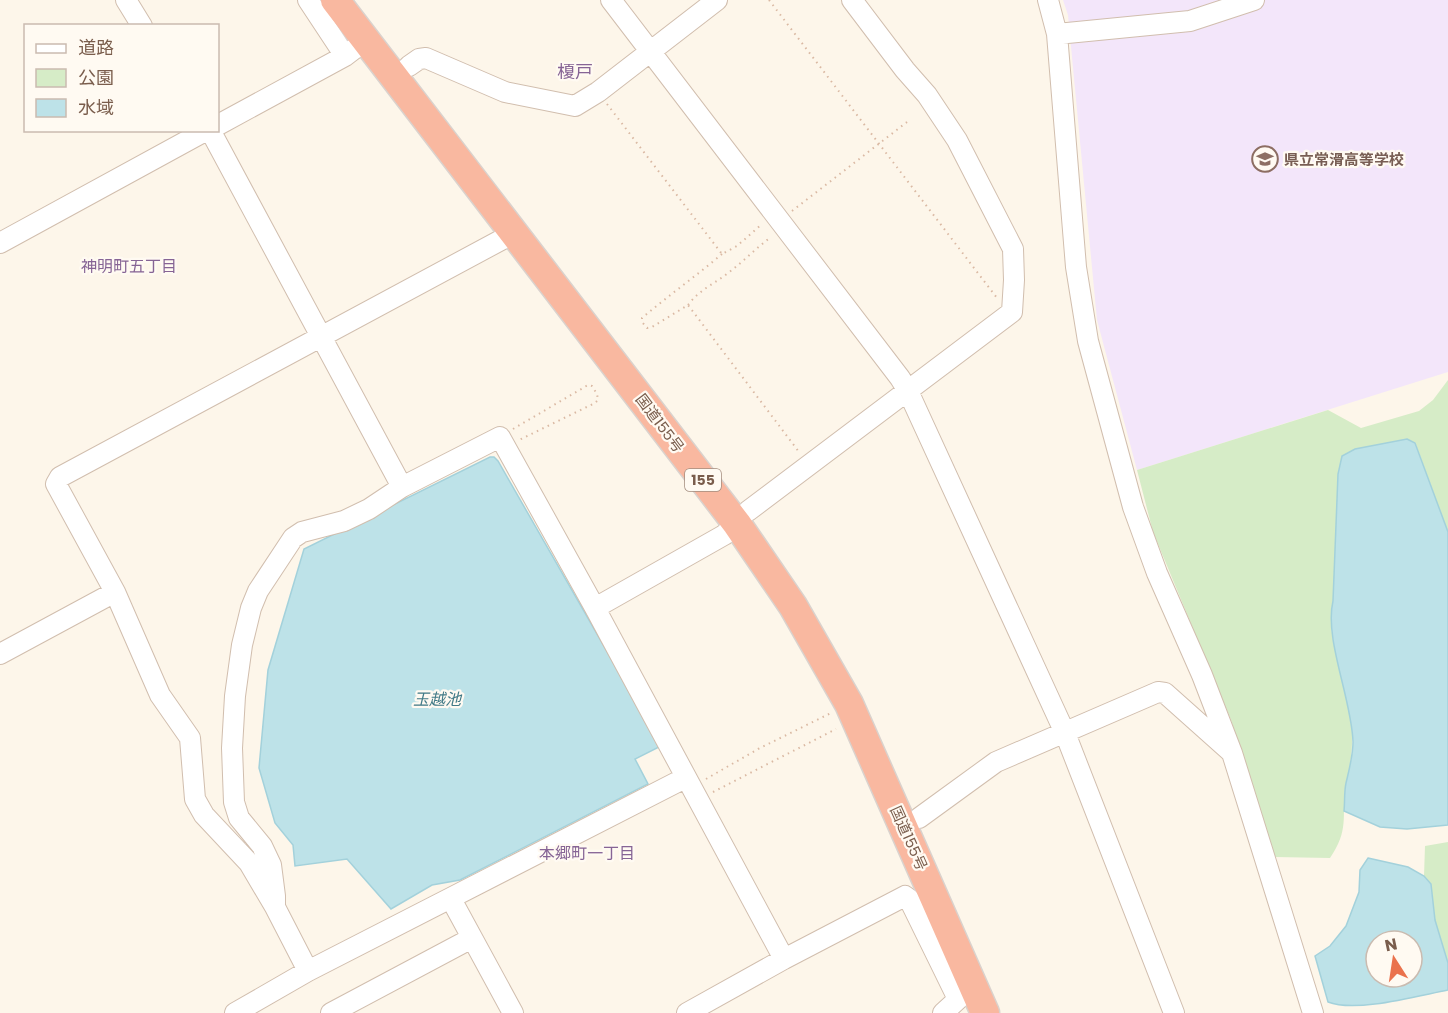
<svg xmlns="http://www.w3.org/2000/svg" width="1448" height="1013" font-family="Poppins,'Noto Sans JP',sans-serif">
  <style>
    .education { fill: #f3e6fa }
    .green { fill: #d6ecc7 }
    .water { fill: #bde2e8; stroke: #a3d1db; stroke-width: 1.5; fill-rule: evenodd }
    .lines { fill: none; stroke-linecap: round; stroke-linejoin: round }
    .minor-casing { stroke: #d1beae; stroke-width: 22 }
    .highway-casing { stroke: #dad2cd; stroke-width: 31 }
    .path { stroke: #dab9a3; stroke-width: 2; stroke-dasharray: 1.5 4.5; stroke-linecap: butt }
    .minor { stroke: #fff; stroke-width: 20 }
    .highway { stroke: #f9b8a0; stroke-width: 28 }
    .labels { text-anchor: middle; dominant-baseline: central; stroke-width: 4.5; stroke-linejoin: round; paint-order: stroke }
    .shield { fill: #fffaf2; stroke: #a28c7e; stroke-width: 1.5 }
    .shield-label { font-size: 14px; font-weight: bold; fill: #7a5d4c }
    .education-label { font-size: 15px; font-weight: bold; fill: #785e54; stroke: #fffaf2; text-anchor: start }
    .street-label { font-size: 15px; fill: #7a5d4c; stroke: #fffaf2 }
    .neighbourhood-label { font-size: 16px; fill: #866495; stroke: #fffaf2 }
    .water-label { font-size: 16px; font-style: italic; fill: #417a87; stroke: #fffaf2 }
    .quarter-label { font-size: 18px; fill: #866495; stroke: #fffaf2 }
  </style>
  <rect width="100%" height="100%" fill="#fdf6ea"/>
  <path class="education" d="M1063,0h385v372l-311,98 -40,-150 -29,-305z"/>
  <path class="green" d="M1448,380v152l-33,-90 -82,159c-8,32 10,72 16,104 4,20 4,40 1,60 -1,8 -4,15 -5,23 -3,30 4,42 -15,70l-55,-1 -44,-137 -78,-188 -16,-62 191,-60 33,18 58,-17 14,-11z
    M1448,842v121l-13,-43 -4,-36 -7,-8 1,-30z"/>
  <path class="water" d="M1407,439l8,4 33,89v293l-41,4 -27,-2 -36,-16c1,-9 0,-19 2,-28 3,-13 7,-27 7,-41 -1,-42 -29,-103 -20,-141l5,-127 4,-18 13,-7z
    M490,457h4l4,4 163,285 -26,13 13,25 -188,96 -28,5 -41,24 -44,-50 -52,7 -2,-21 -18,-22 -16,-55 9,-98 36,-121z
    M1368,858l40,9 16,9 7,8 4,36 13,43v27c-31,6 -92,23 -120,12l-13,-46 15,-10 16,-20 13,-34 1,-22zM1376,941h36v36h-36z"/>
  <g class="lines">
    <g class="minor-casing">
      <path id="minor" d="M126,0l16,26
        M308,0l37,56
        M611,0l289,378 8,13 157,342 109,280
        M1048,0l9,34 19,233 12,74 45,166 24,66 45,102 30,78 81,260
        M1057,34l133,-13 64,-21
        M409,66l10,-7 7,-1 79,34 70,14 23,-14 119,-92
        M218,125l127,-69 21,-16
        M210,130l192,357
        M0,243l207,-113
        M748,511l264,-199 2,-32 -1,-31 -56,-109 -30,-45 -22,-25 -53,-70
        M595,608l129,-73 13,-11
        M0,654l115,-62
        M919,818l77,-56 162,-70 7,1 65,58
        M451,899l62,114
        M275,907v-11l-4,-31 -9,-19 -23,-28 -5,-16 -2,-54 3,-52 7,-51 9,-37 7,-17 35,-53 9,-6 42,-11 25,-12 33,-22 98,-50 95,171 189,351
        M308,971l-33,-64 -26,-44 -45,-48 -9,-16 -5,-61 -30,-43 -45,-103 -59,-108 4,-7 454,-244
        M235,1013l73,-42 377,-193
        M331,1013l141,-75
        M687,1013l97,-54 121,-63 4,3 49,100
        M943,1013l24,-22"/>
    </g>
    <g class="highway-casing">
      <path id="highway" d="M335,0l402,524 56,82 56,98 136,309"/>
    </g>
    <path class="path" d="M769,0l228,298
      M607,104l115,150 15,-8 25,-22
      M792,211l115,-89
      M722,254c-26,22 -54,42 -80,64v4l5,6 5,-1 36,-22 111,147
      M688,305c11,-15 26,-21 40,-32 15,-11 28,-25 43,-36
      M513,429l75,-44 4,1 5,8 1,6 -3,3 -76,37
      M706,779l52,-30 73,-36
      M713,792l123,-63"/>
    <use href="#minor" class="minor"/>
    <use href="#highway" class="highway"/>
  </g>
  <defs>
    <g id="school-ring" transform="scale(1.35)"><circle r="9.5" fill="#fffaf2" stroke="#8d6e63" stroke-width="1.5"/><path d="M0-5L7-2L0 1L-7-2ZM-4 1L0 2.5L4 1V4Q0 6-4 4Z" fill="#8d6e63"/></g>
  </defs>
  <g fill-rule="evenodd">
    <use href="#school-ring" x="1265" y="159"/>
  </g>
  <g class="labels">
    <rect class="shield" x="685" y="469" width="36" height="22" rx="4.5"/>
    <g class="shield-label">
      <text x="703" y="480">155</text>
    </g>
    <g class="education-label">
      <text x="1284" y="159">県立常滑高等学校</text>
    </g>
    <g class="street-label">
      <text transform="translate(660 423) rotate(53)">国道155号</text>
      <text transform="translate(909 838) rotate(66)">国道155号</text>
    </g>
    <g class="neighbourhood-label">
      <text x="129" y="266">神明町五丁目</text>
      <text x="587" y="853">本郷町一丁目</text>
    </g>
    <g class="water-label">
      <text x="437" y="699">玉越池</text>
    </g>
    <g class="quarter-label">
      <text x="575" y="71">榎戸</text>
    </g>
  </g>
  <rect x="24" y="24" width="195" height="108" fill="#fffaf2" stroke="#cabbb0" stroke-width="1.5"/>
  <rect x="36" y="44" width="30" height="9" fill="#ffffff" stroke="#cabbb0" stroke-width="1.5"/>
  <text x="78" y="54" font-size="18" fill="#7a5d4c">道路</text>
  <rect x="36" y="69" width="30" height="18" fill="#d6ecc7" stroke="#cabbb0" stroke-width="1.5"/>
  <text x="78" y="84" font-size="18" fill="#7a5d4c">公園</text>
  <rect x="36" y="99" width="30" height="18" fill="#bde2e8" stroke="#cabbb0" stroke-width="1.5"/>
  <text x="78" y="114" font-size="18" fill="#7a5d4c">水域</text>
  <g transform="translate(1394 959) rotate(348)"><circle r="28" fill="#fffaf2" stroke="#cabbb0" stroke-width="1.5"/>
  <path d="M0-4.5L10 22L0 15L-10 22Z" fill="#ea724d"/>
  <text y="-9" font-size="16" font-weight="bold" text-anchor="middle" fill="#7a5d4c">N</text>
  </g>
</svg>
